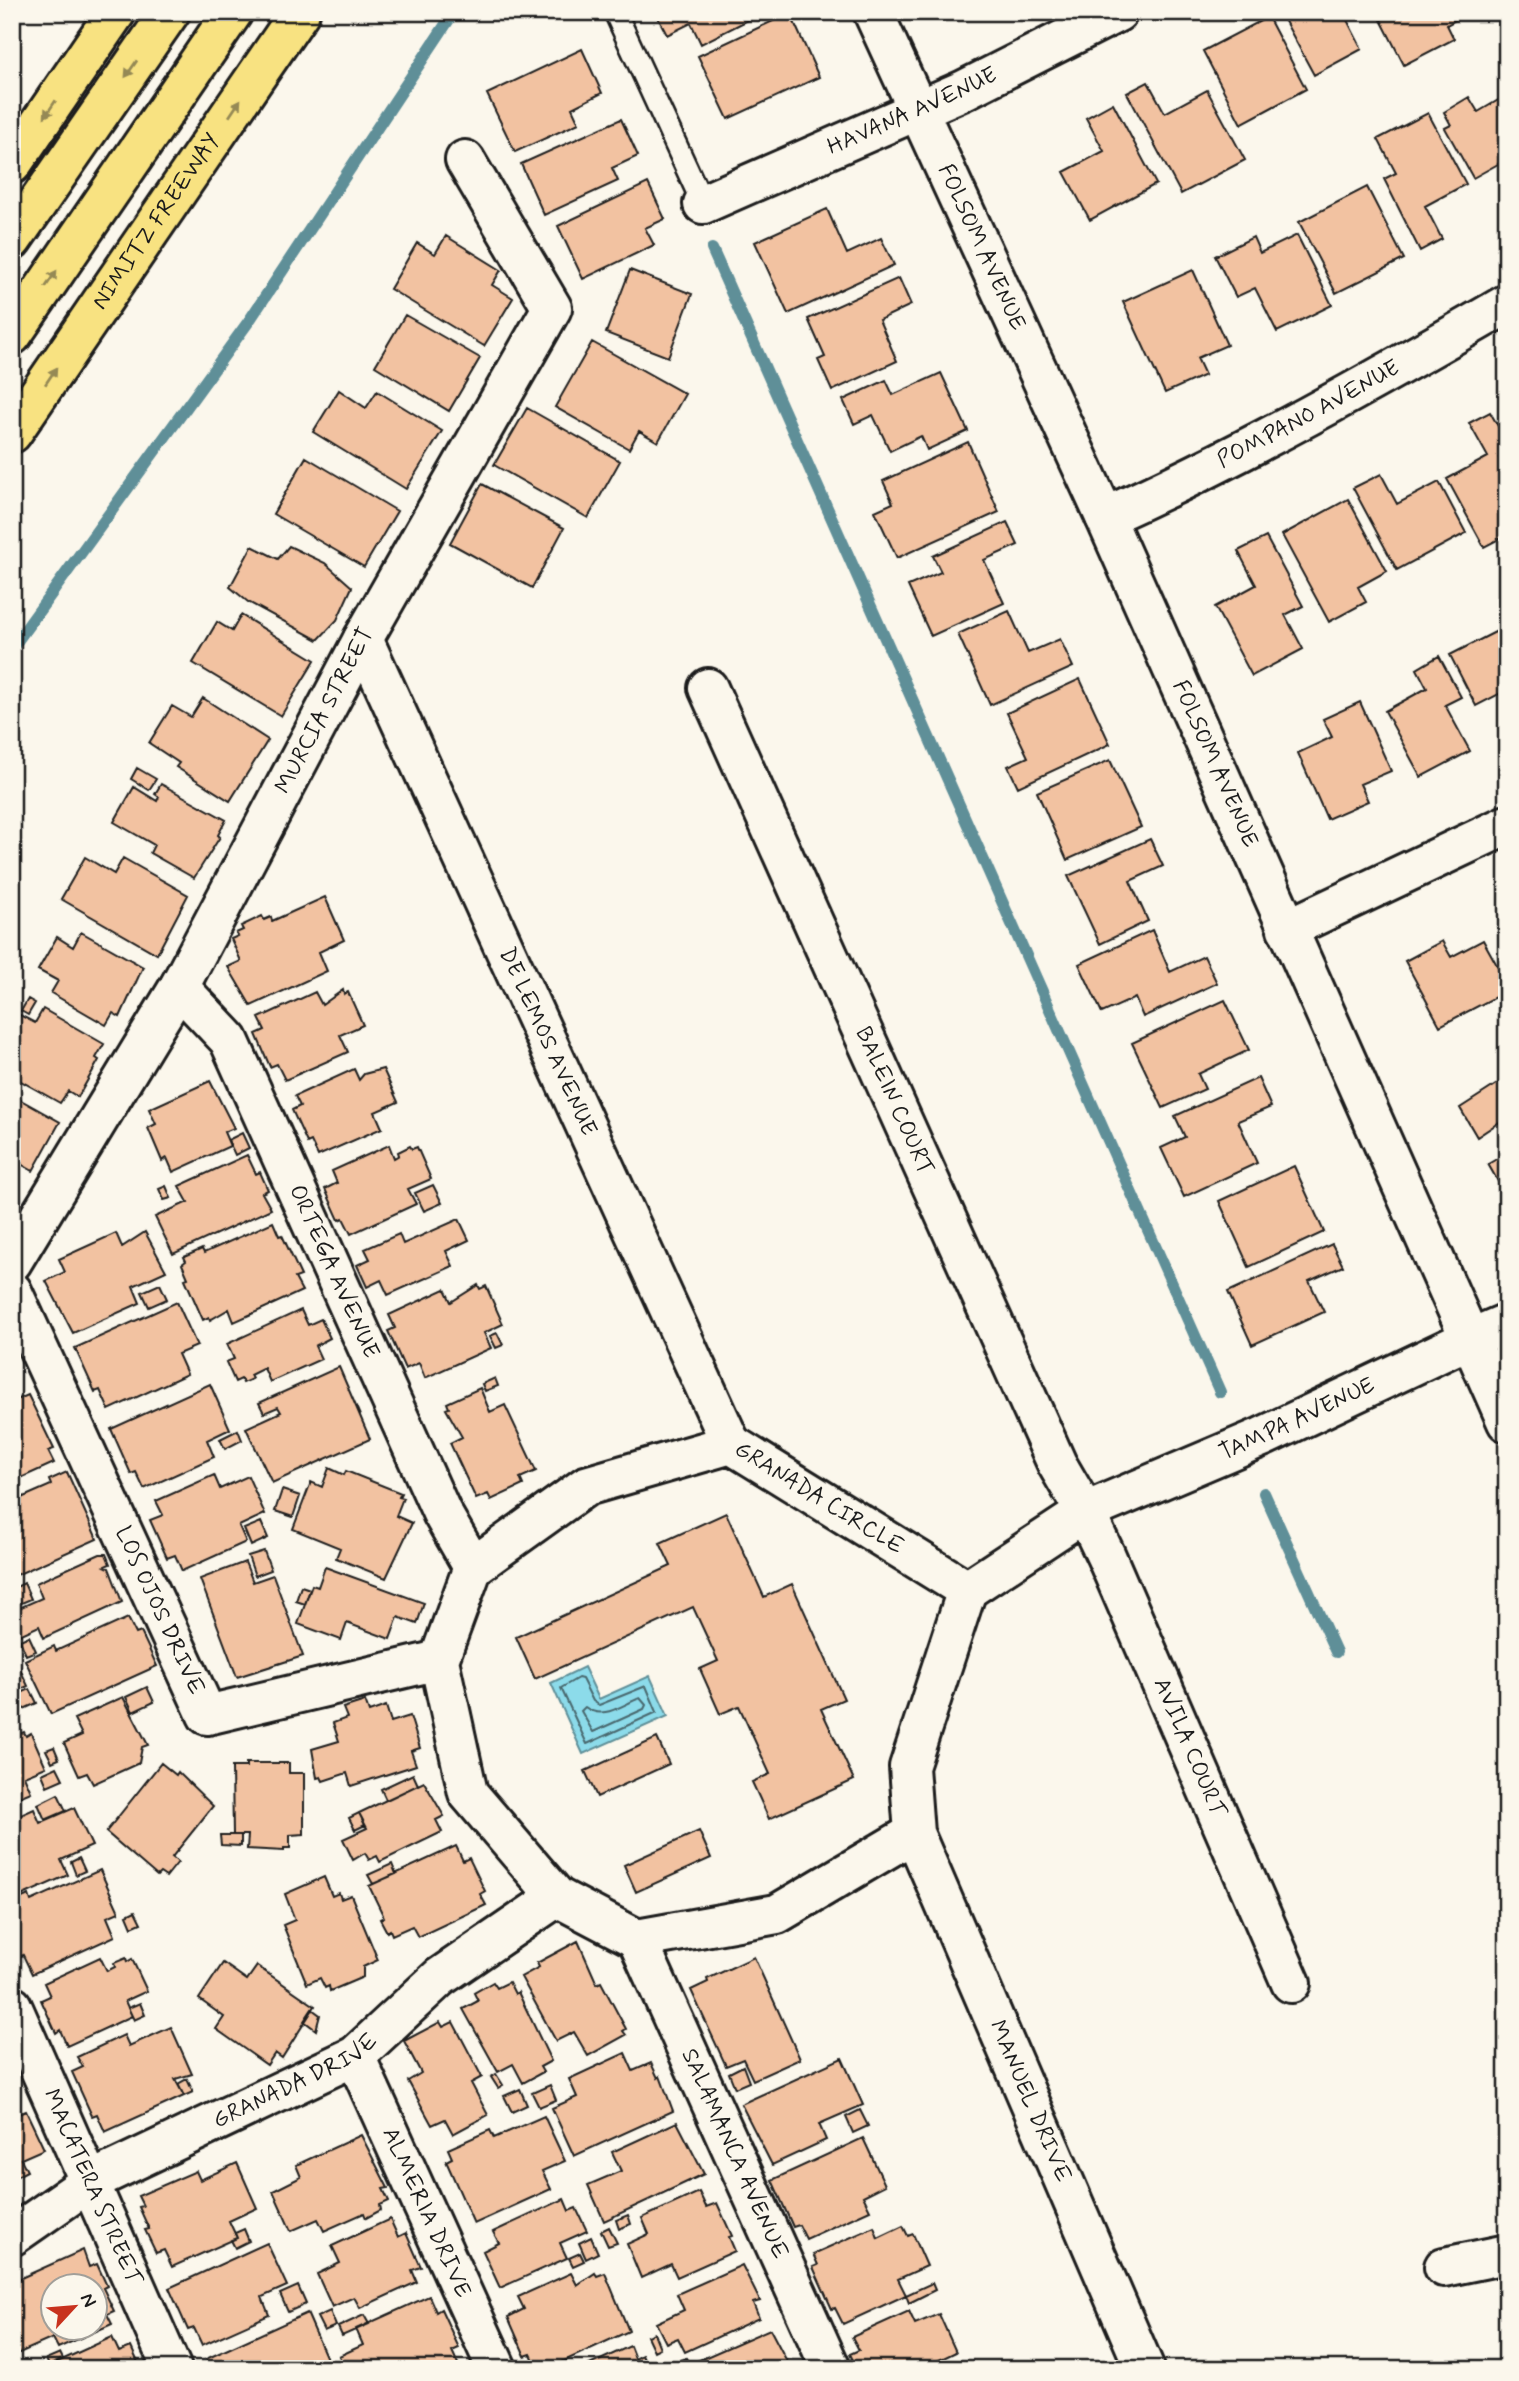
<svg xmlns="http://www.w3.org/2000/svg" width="1519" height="2381" font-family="Mynerve,sans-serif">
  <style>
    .water { fill: #8cdbea; stroke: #5f8f98; stroke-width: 2 }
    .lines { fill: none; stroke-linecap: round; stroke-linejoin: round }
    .shore { stroke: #49686e; stroke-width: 2 }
    .stream { stroke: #5f8f98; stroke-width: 12 }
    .building { fill: #f2c2a1; stroke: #1c1c1c; stroke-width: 2; fill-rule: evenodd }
    .lane-casing { stroke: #1c1c1c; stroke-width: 26 }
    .street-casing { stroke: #1c1c1c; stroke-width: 44 }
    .secondary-casing { stroke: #1c1c1c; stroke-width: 44 }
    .highway-casing { stroke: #1c1c1c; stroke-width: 44 }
    .lane { stroke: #fbf7ec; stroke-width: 21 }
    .street { stroke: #fbf7ec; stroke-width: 38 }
    .secondary { stroke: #fbf7ec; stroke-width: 38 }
    .highway { stroke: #f8e281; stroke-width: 38 }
    .oneway { fill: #958954 }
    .labels { text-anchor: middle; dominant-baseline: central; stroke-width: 5; stroke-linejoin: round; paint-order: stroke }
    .street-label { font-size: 23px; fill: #1c1c1c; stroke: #fbf7ec }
  </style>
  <rect width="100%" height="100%" fill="#fbf7ec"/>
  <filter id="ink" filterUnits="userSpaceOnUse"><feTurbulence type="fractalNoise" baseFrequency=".0143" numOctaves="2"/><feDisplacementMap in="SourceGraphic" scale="14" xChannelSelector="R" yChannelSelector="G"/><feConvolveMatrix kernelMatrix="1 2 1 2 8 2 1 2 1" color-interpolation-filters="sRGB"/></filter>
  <g filter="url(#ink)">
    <path class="water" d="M584,1667l15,32 51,-23 18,40 -85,38 -32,-71z"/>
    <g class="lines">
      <path class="shore" d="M578,1678l4,1 11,22 6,4 47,-19 11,26 -70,32 -26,-56z
        M640,1698l6,7 -2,4 -51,23 -12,-21 4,-4c18,14 36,-2 55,-9z"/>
      <path class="stream" d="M712,249l508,1143
        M12,648l237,-327 205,-309
        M1264,1493l72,159"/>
    </g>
    <path class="building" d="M655,12h92l3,7 -49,25 -10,-21 -24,12z
      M1280,12h63l19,37 -48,26z
      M1377,12h83l2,4 -15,9 7,14 -50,26z
      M790,13l29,64 -91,42 -30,-63z
      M1268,17l38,72 -65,35 -38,-73z
      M582,49l20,44 -30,15 7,15 -64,29 -28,-58z
      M1148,82l17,31 42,-23 38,70 -64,34 -54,-101z
      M1507,95v64l-34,19 -28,-50 6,-3 -7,-13 25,-15 9,15z
      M1113,103l43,81 -66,36 -26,-48 40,-21 -18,-33z
      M1428,113l38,71 -41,22 17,33 -22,12 -36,-72 12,-6 -18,-34z
      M621,119l17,37 -26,12 6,13 -74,34 -23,-51z
      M648,183l17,36 -20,9 9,17 -71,34 -25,-53z
      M1367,187l37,72 -68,34 -37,-71z
      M827,209l20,45 34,-16 13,27 -106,49 -33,-72z
      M1297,235l35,70 -55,27 -22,-44 -19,9 -21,-41 38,-19 7,16z
      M446,236l55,34 -9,15 21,13 -29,48 -94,-57 27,-46 18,11z
      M630,270l62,24 -24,63 -62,-24z
      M1193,270l34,75 -30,13 8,17 -40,18 -42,-91z
      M899,278l12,27 -32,15 18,41 -65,30 -14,-31 7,-3 -17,-38z
      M405,315l75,43 -31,53 -74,-45z
      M592,342l93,52 -27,48 -19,-11 -10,18 -74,-42z
      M941,373l27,58 -41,19 -6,-14 -31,15 -17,-36 -19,9 -11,-24 43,-20 7,15z
      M339,390l27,18 11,-17 65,40 -36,58 -93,-57z
      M527,408l93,53 -32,57 -94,-53z
      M1490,412l17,30v12l-8,4 8,14v63l-23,12 -37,-68 41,-22 -19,-34z
      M968,442l31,70 -102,46 -22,-47 18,-8 -10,-22z
      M306,457l91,54 -33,56 -91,-53z
      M1381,474l16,30 42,-22 27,51 -69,37 -44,-82z
      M482,484l82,44 -32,60 -82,-45z
      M1348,499l39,72 -29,16 8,15 -37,20 -47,-87z
      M1007,522l11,23 -34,15 20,43 -73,33 -23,-50 33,-14 -8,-16z
      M1266,537l37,69 -18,9 18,34 -51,27 -37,-69 41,-22 -18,-34z
      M252,546l26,13 11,-13 36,17 27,24 -15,33 -19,20 -70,-38 -18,-15z
      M1009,611l19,42 32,-14 13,28 -83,38 -32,-71z
      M241,615l74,45 -34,56 -88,-53 24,-41 15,9z
      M1507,626v64l-31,16 -26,-51z
      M1439,656l22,41 -16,8 25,46 -49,26 -36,-66 42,-23 -10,-19z
      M1080,679l30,65 -92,43 -10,-21 20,-9 -21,-44z
      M203,698l65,42 -38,61 -54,-34 3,-4 -30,-20 23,-37 19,11z
      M1360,702l31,69 -31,13 8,17 -41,18 -29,-66 34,-16 -9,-18z
      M1110,760l31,67 -74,33 -30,-68z
      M137,768l19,11 -7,11 -18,-11z
      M161,784l65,36 -8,15 2,2 -26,41 -44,-25 4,-8 -40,-23 20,-35 23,14 2,-4 -4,-3z
      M1150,839l13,27 -33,15 18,40 -48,23 -32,-68z
      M85,857l29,17 9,-16 65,37 -31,59 -96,-55z
      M325,897l19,43 -25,12 8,19 -76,35 -23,-39 13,-6 -10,-22 7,-3 -2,-3 7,-3 -2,-4 21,-10 2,4 7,-3 1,4z
      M1152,930l18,42 34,-16 13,27 -74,34 -8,-19 -33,15 -23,-49z
      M81,932l62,35 -23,50 -7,-4 -7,12 -55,-32 7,-12 -20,-11 19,-33 16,10z
      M1483,940l24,43v8l-67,35 -35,-65 37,-20 9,16z
      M343,990l1,4 4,-2 15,33 -23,10 8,17 -63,28 -8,-16 -7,3 -14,-33 9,-4 -6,-12 56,-26 7,13z
      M28,999l7,4 -7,12 -7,-4z
      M1225,1000l24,50 -51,24 7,15 -42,19 -31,-65z
      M43,1009l61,35 -8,14 3,2 -21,37 -10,-6 -8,12 -48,-27 3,-15 -3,-2v-48l23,12z
      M354,1069l5,11 5,-6 19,-5 15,33 -23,10 7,16 -64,28 -7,-15 -4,2 -15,-33 8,-4 -5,-10z
      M1258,1078l13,29 -33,14 19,42 -73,34 -23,-49 24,-11 -10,-21z
      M1505,1079l2,38 -30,20 -17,-29z
      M210,1081l24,47 -10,4 6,14 -57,26 -6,-14 -5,3 -14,-33 8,-4 -7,-15z
      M12,1095l48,27 -27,49 -21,-12z
      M242,1133l7,15 -14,7 -7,-15z
      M389,1145l5,13 5,-3 -1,-3 12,-6 2,3 5,-2 14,32 -23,10 8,15 -65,30 -8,-16 -4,2 -14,-31 12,-6 -5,-12z
      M1507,1153v44l-19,-33z
      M247,1155l9,19 4,-2 8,18 -6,3 9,16 -98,45 -18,-37 33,-15 -9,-16z
      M1294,1166l30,66 -75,35 -30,-66z
      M433,1185l9,18 -18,8 -9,-18z
      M166,1186l5,12 -7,2 -5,-11z
      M459,1219l10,21 -23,11 7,15 -65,29 -7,-15 -14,7 -10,-22 13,-6 -5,-10 34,-15 4,10z
      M273,1222l6,14 3,-1 19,41 -6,2 7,13 -68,31 -5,-13 -19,11 -1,-3 -6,3 -18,-41 3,-1 -6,-14 4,-3 -2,-4 18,-8 2,4z
      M145,1232l21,39 -33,15 7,17 -67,30 -27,-52 19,-9 -6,-13 57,-26 6,14z
      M1332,1244l11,22 -34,15 15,31 -72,33 -24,-53z
      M160,1284l7,15 -18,8 -7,-15z
      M478,1285l2,4 6,-3 17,38 -19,9 7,15 -66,30 -6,-15 -14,6 -17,-38 7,-3 -6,-13 56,-26 6,13z
      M177,1302l20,44 -19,8 9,20 -78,36 -9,-20 -5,2 -20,-44z
      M301,1310l7,15 13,-6 9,19 -15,8 6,13 -51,23 -6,-14 -14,7 2,4 -9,4 -2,-4 -6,3 -9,-20 8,-3 -7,-15z
      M497,1333l6,12 -7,3 -6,-12z
      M339,1367l31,72 -98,44 -26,-55 35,-16 -3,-5 -14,6 -5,-10z
      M495,1378l3,8 -13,5 -3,-7z
      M210,1384l20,45 -23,11 7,17 -70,32 -8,-17 -5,2 -20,-45z
      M480,1388l10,24 15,-7 31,66 -16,7 3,7 -32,15 -3,-6 -12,5 -26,-56 12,-6 -16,-28 3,-1 -2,-5z
      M28,1395l26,54 -6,2 6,12 -42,19v-80z
      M238,1430l4,10 -17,9 -5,-10z
      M329,1468l15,7 2,-4 55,22 -2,4 4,1 -7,18 16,7 -26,55 -50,-20 4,-10 -47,-19 18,-47 11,5z
      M67,1472l30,67 -85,38v-75l39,-17 -2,-5z
      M214,1475l6,14 28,-13 17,38 -26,12 7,16 -64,29 -7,-16 -8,3 -17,-38 13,-5 -7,-14z
      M282,1490l18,6 -7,21 -18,-6z
      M726,1513l38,84 28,-13 52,115 -23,10 33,71 -85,39 -17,-37 18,-8 -31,-68 -19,8 -20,-45 18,-8 -25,-54 -158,72 -19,-42 155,-71 -11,-23z
      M261,1522l7,16 -17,8 -7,-17z
      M264,1551l7,19 -16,6 -7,-20z
      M100,1554h6l4,10 -5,2 4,2 13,34 -78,36 -5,-12 -24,11 -3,-26 30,-13 -6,-15z
      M245,1562l8,20 20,-7 30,81 -66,21 -37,-98z
      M325,1567l99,36 -7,21 -19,-7 -8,22 -43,-16 -6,17 -43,-16 14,-39 6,2z
      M24,1583l7,16 -19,8v-18z
      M301,1586l9,3 -5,15 -9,-3z
      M128,1618l8,16 5,-2 16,34 -106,48 -26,-54 29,-14 2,5z
      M29,1636l7,15 -10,4 -6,-15z
      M12,1652l16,34 -16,7z
      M147,1687l7,15 -21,10 -7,-15z
      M30,1689l7,14 -24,11 -1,-17z
      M123,1697l25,48 -6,2 -3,16 -46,21 -6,-11 -8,3 -15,-33 18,-8 -8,-16z
      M365,1701l4,11 17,-6 5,16 19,-6 10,32 -9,3 5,14 -65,21 -4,-13 -24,8 -2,-4 -4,1 -5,-29 27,-8 -6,-18 14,-5 -4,-10z
      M24,1732l2,4 5,-3 15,34 -22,9 7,16 -19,8v-63z
      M657,1738l12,26 -72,33 -12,-26z
      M54,1747l5,12 -7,3 -6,-12z
      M161,1763l15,12 2,-3 35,34 -41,51 6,5 -12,15 -6,-4 -3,3 -51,-44z
      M246,1763h43v10h15v61l-14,1v13h-6v3l-37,-2 1,-14h-15l-1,-68h14z
      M57,1767l6,12 -16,7 -5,-12z
      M413,1774l5,11 -32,15 -5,-11z
      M424,1782l20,34 -8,4 6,12 -62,30 -3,-6 -8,4 -4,-7 -12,7 -10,-21 24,-11 -8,-15z
      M58,1794l8,17 -21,9 -7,-16z
      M74,1808l18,38 -31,14 7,15 -56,25v-81l22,-10 6,14z
      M359,1813l6,12 -10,5 -6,-12z
      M699,1831l12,27 -75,34 -12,-27z
      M220,1835h21v11l-20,-1z
      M456,1846l7,15 6,-3 16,33 -5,3 6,11 -68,32 -6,-11 -20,9 -2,-5 -3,2 -7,-13 4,-2 -15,-31z
      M79,1858l6,13 -9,4 -5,-13z
      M392,1864l4,10 -23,10 -5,-9z
      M100,1870l19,42 -12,5 8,19 -83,38 -9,-19 -4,2 -7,-14v-33l8,-4 -3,-6 12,-5 2,6z
      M324,1877l8,19 7,-3 2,6 10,-4 27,65 -15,7v10l-33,14 -1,-5 -4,2 -5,-10 -13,6 -24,-59 12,-5 -10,-26z
      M135,1911l6,12 -9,4 -5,-12z
      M578,1941l19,43 4,-2 25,47 -3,2 3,4 -38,21 -14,-24 -18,9 -35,-64 18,-10 -2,-4z
      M100,1957l7,14 8,-4 -1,-4 12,-5 1,4 5,-3 15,32 -22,10 7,15 -65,30 -7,-16 -4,3 -15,-33 9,-4 -6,-13z
      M754,1957l46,102 -47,21 -10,-21 -17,7 -35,-76 17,-8 -1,-3z
      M223,1963l24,17 10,-14 58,40 -33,52 -7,-5 -8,12 -51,-36 8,-12 -25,-18z
      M493,1982l4,6 12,-6 6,12 3,-2 33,69 -11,6 3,5 -20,11 -10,-19 -15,8 -35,-63 15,-8 -4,-8z
      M140,2003l5,12 -11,5 -6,-12z
      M312,2009l8,6 -4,15 -12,-9z
      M440,2022l3,5 10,-5 29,55 -11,6 17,32 -35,19 -8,-15 -13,6 -24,-44 13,-8 -17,-32z
      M171,2027l21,47 -17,5 9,17 -79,36 -8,-18 -5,2 -20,-44 11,-5 -6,-10 47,-22 5,11z
      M625,2053l8,18 18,-8 7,15 2,-2 13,35 -99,45 -22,-48 25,-11 -8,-18z
      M842,2058l21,47 -44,19 7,16 -54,25 -31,-61z
      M743,2066l6,16 -14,6 -6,-15z
      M496,2074l7,11 -5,3 -7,-11z
      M187,2079l6,13 -9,4 -6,-12z
      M550,2085l6,15 -17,7 -7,-14z
      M520,2089l7,16 -15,7 -8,-16z
      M12,2106l4,9 10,-4 18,38 -23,10 6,12 -14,7 2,5 -3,2z
      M860,2110l8,16 -15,7 -7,-16z
      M544,2116l21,45 -23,10 9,18 -77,35 -28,-63 6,-3 -4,-9 42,-19 4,8z
      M677,2122l27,52 -100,47 -16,-36 33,-14 -9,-19z
      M361,2135l27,53 -5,1 6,12 -9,4 1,5 -15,8 -2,-5 -40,18 -6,-12 -27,12 -18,-40 28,-14 -5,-12z
      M863,2138l22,47 -22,11 7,14 -64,29 -7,-14 -6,2 -21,-47z
      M237,2163l20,45 -28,13 8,17 -65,29 -8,-17 -8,3 -11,-23 4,-1 -10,-22 4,-1 -5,-10 58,-25 4,9z
      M699,2192l7,15 11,-4 15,33 -3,1 6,14 -58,26 -6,-13 -30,14 -14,-34 22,-10 -7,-16z
      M564,2199l5,12 7,-3 11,23 -27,12 7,15 -67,30 -17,-37 16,-8 -6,-11z
      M628,2215l3,9 -12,5 -3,-9z
      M390,2219l8,18 8,-4 15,34 -9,3 5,12 -57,26 -6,-11 -22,10 -15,-33 23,-11 -8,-17z
      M903,2226l5,10 5,-2 14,32 -29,13 8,16 -63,29 -8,-16 -3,1 -19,-42 5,-2 -5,-11 61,-27 4,11z
      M609,2227l8,16 -9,3 -7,-15z
      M244,2229l5,12 -14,7 -4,-8 6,-2 -2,-5z
      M591,2237l7,16 -12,6 -7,-16z
      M267,2243l20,43 -25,11 7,18 -67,30 -8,-17 -6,2 -19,-42z
      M83,2250l6,17 8,-3 10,22 -4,2 11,23 -7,3 5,10 -54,24 -5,-10 -36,16 -5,-10v-62zM52,2286h42v42h-42z
      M580,2253l4,8 -11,5 -4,-8z
      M742,2265l18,36 -7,2 6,15 -74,34 -7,-14 -12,5 -10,-20 28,-13 -7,-16z
      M571,2273l6,12 18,-12 2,3 8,-3 24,58 -82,38h-9l-7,-15 -6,2 -17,-39 16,-8 -6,-12z
      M932,2283l3,7 -26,13 -3,-8z
      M298,2286l8,18 -18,8 -8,-18z
      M429,2296l7,16 5,-3 18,39 -7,3 7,15 -6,3h-108l-6,-13 24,-11 -7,-16z
      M330,2311l6,15 -12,5 -7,-14z
      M909,2311l6,13 24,-10 17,38 -21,10 4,7h-82l-7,-15 9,-4 -7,-13z
      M307,2313l24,55 -120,1 -5,-10z
      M364,2315l5,9 -27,12 -4,-9z
      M770,2329l21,40h-90l-4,-8z
      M654,2333l6,15 -6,3 -7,-15z
      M112,2337l7,15 12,-5 10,22h-99z
      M630,2346l5,13 7,-4 6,14h-67z
      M60,2353l3,6 -14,7 -3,-7z
      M686,2358l4,7 -9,4 -22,-1z"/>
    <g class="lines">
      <g class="lane-casing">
        <path id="lane" d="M615,12l88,192"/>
      </g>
      <g class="street-casing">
        <g id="street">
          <path id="s1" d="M873,12l232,505 402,905"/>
          <path id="s2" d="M703,204l261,-114 154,-78"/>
          <path id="s3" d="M1105,517c140,-63 269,-136 402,-213"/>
          <path id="s4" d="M363,639l368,805"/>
          <path id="s5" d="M708,688l349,776 28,48 21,44 185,427"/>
          <path d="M1287,929l220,-104"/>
          <path id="s6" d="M179,987l50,53 213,473 31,54"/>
          <path id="s7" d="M12,1262l167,-275 184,-348 189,-331 -87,-148"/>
          <path id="s8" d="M12,1291l195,424 232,-55"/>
          <path id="s9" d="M967,1590l118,-78 177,-75 207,-98"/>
          <path id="s10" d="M914,1833l-137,81 -140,25 -80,-42 -89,-104 -29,-133 34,-93 113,-81 145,-42 236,146 -58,177 5,66 231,536"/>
          <path id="s11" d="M637,1939l194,430"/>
          <path id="s12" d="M12,2006l160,363"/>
          <path id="s13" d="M355,2056l142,313"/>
          <path id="s14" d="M12,2236l79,-55 264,-125 85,-79 117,-80"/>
          <path d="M1444,2267l63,-13"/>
        </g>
      </g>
      <g class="secondary-casing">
        <path id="secondary" d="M1469,1339l38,-16"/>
      </g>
      <g class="highway-casing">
        <g id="highway">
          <path d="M12,164l104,-152"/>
          <path d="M12,240l158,-228"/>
          <path d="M12,335l221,-323"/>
          <path id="s15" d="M12,433l288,-421"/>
        </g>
      </g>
      <use href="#lane" class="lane"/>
      <use href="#street" class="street"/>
      <use href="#secondary" class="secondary"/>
      <use href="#highway" class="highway"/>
    </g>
    <defs><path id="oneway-solid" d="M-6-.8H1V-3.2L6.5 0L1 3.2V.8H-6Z" transform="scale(1.75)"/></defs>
    <g class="oneway">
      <use href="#oneway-solid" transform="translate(131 69) rotate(125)"/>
      <use href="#oneway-solid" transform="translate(235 108) rotate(-56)"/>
      <use href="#oneway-solid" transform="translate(50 109) rotate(124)"/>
      <use href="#oneway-solid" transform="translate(51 279) rotate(-56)"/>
      <use href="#oneway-solid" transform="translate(51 376) rotate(-56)"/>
    </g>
  </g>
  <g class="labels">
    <g class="street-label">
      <text stroke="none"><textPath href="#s2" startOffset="229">HAVANA AVENUE</textPath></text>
      <text stroke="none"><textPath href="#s15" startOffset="256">NIMITZ FREEWAY</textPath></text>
      <text stroke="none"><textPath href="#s1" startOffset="259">FOLSOM AVENUE</textPath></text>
      <text stroke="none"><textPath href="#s3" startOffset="228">POMPANO AVENUE</textPath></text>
      <text stroke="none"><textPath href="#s7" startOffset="634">MURCIA STREET</textPath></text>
      <text stroke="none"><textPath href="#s1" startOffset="826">FOLSOM AVENUE</textPath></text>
      <text stroke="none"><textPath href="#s4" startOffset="443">DE LEMOS AVENUE</textPath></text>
      <text stroke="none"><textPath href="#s5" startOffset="453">BALEIN COURT</textPath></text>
      <text stroke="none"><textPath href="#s6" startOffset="327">ORTEGA AVENUE</textPath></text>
      <text stroke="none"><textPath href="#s9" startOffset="373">TAMPA AVENUE</textPath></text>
      <text stroke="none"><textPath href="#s10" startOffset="1157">GRANADA CIRCLE</textPath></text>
      <text stroke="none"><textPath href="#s8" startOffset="352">LOS OJOS DRIVE</textPath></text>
      <text stroke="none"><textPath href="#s5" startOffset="1164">AVILA COURT</textPath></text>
      <text stroke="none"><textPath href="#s14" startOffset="324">GRANADA DRIVE</textPath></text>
      <text stroke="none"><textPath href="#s10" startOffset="1876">MANUEL DRIVE</textPath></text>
      <text stroke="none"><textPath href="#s11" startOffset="236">SALAMANCA AVENUE</textPath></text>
      <text stroke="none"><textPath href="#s12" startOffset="198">MACATERA STREET</textPath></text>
      <text stroke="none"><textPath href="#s13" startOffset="172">ALMERIA DRIVE</textPath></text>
    </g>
  </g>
  <rect width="1519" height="2381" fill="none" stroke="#fbf7ec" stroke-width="42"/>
  <rect x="21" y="21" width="1477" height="2339" fill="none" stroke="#1c1c1c" stroke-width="2.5" filter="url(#ink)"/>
  <g transform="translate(74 2307) rotate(64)"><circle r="33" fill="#fbf7ec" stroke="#a29f99" stroke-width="2"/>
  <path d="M0-5L12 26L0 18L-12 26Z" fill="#c8321e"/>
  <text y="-10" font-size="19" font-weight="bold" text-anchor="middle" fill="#1c1c1c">N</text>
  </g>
</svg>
